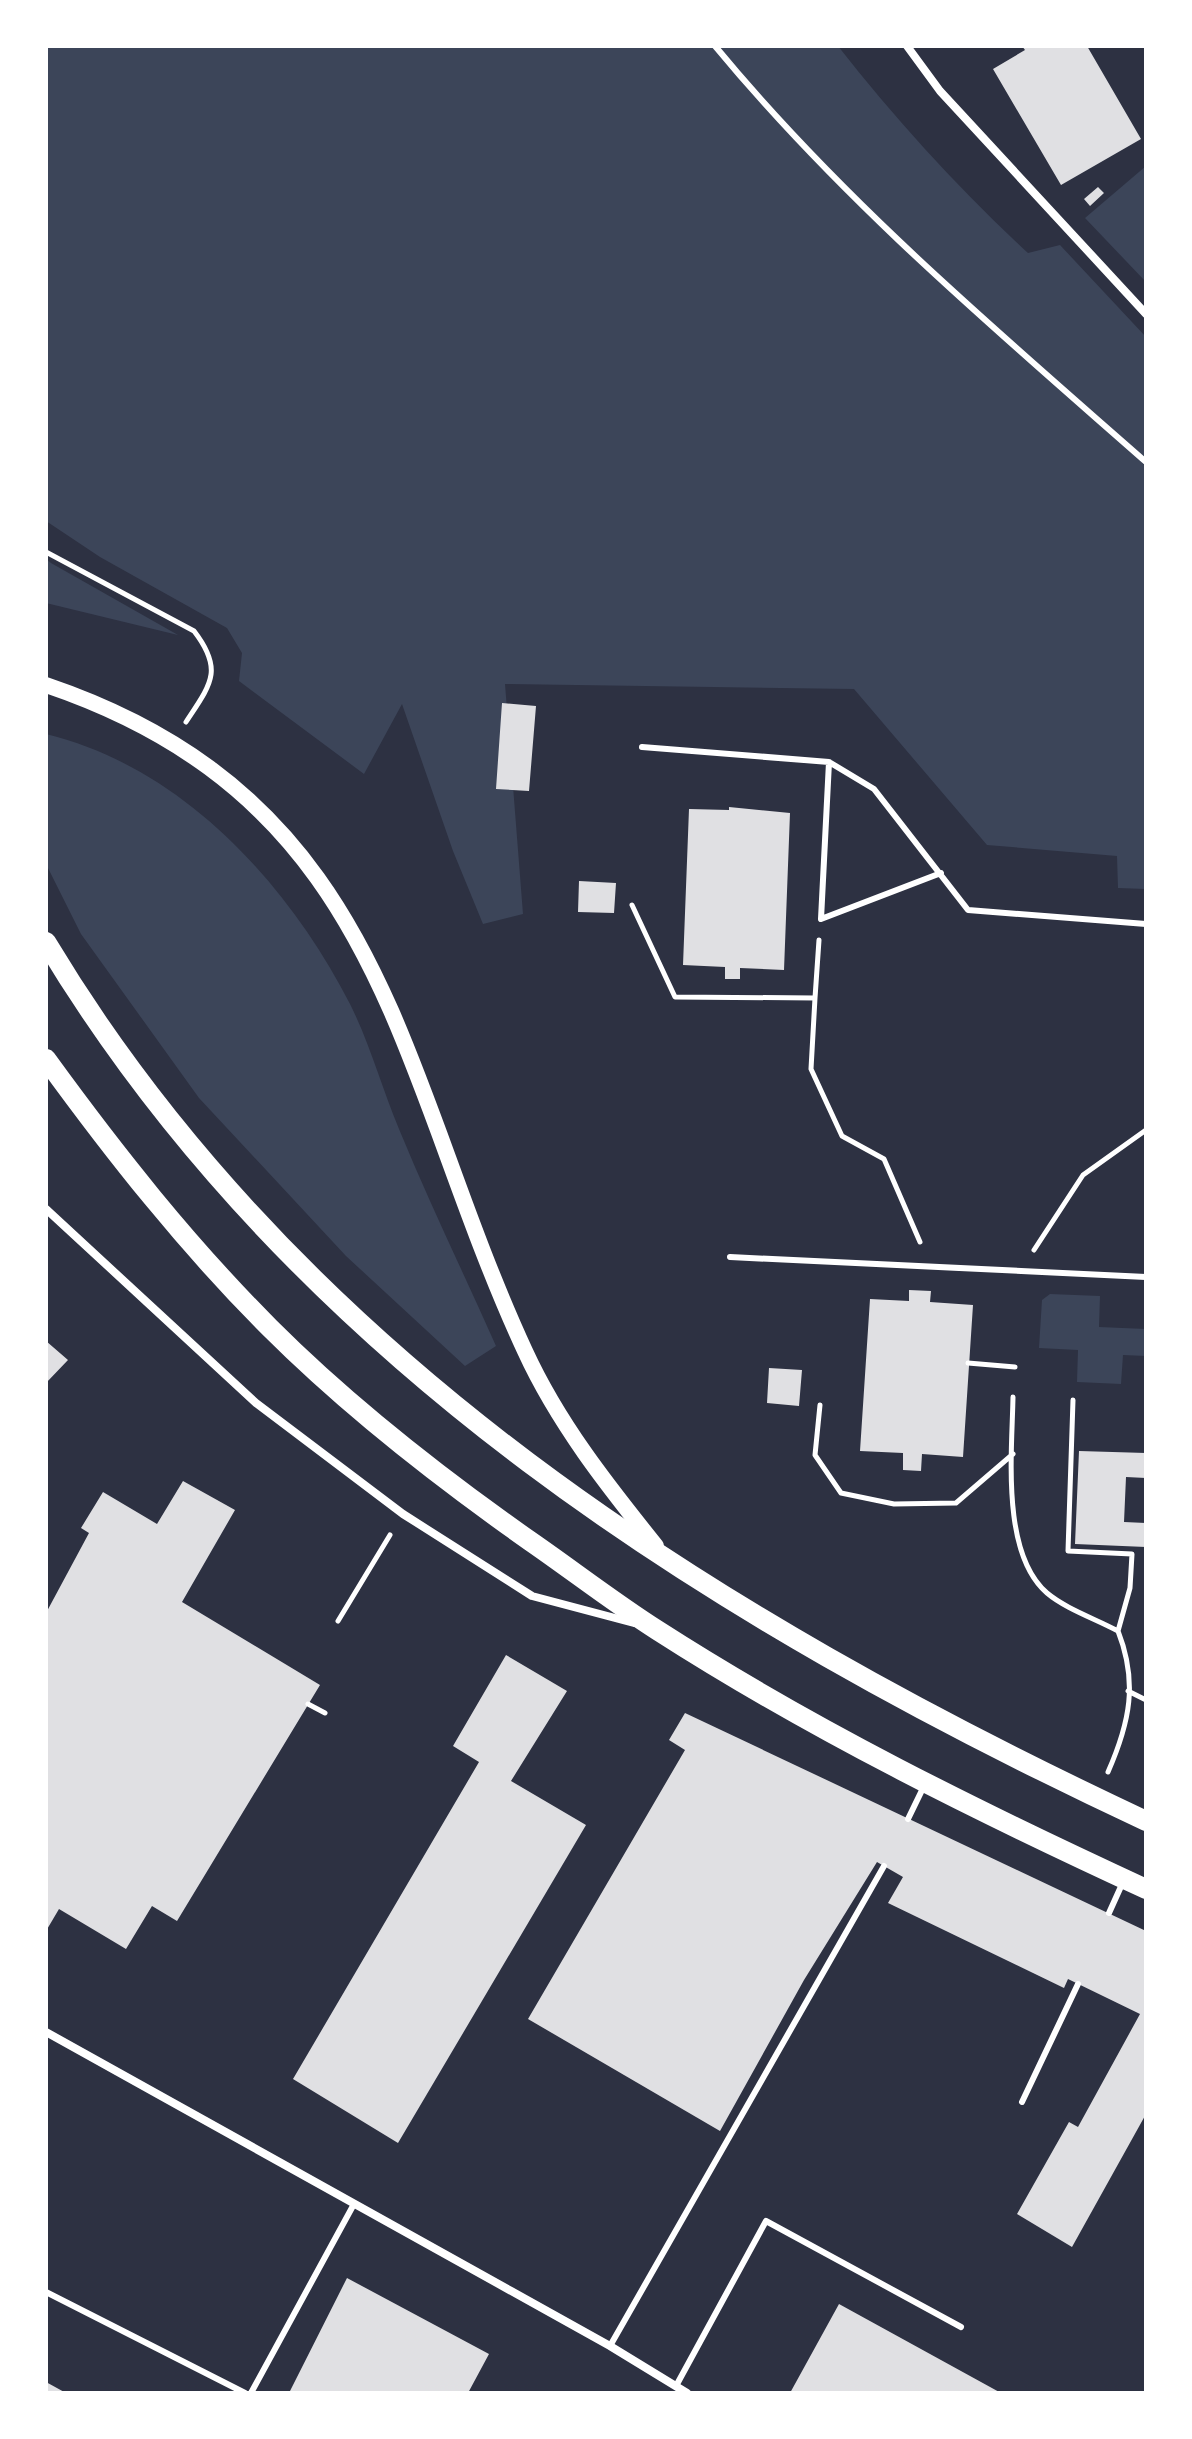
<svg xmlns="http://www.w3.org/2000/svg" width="1192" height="2439" font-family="Barlow,sans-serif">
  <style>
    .green { fill: #3c4559 }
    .building { fill: #e0e0e3 }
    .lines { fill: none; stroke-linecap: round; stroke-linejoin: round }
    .path { stroke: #fff; stroke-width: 5 }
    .service { stroke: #fff; stroke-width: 6 }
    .minor { stroke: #fff; stroke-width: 8 }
    .secondary { stroke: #fff; stroke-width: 16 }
    .primary { stroke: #fff; stroke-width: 20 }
  </style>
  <rect width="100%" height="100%" fill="#2d3142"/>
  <path class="green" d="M46,46h792c58,74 121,143 190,207l32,-8 86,92v552l-28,-1 -1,-32 -130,-11 -133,-156 -349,-5 18,230 -40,10 -30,-73 -51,-147 -38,70 -125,-93 3,-28 -15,-25 -127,-71 -54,-36z
    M1146,166v116l-61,-64z
    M46,559l5,4 127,72 -132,-32z
    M46,734c136,33 242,149 304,270 20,40 32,84 49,125 30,73 65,145 97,217l-31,20 -119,-110 -147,-158 -118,-164 -35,-70z
    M1050,1294l50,2 -1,31 47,2v27l-23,-1 -2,29 -44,-2 1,-32 -39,-2 3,-48z"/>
  <path class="building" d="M1022,46h65l54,93 -80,46 -68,-116 32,-19z
    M1098,187l6,6 -14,13 -6,-7z
    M502,703l34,3 -7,85 -33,-2z
    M729,807l61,6 -6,157 -44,-2v11h-15v-12l-42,-2 6,-156 40,1z
    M579,881l37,2 -2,30 -36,-1z
    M909,1290l22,1 -1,11 43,3 -10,152 -41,-3 -1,17 -18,-1v-17l-43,-2 10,-152 39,2z
    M46,1341l22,19 -22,23z
    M769,1368l33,2 -3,36 -32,-3z
    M1079,1451l67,2v25l-20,-1 -2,45 22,1v24l-71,-3z
    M183,1481l52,29 -53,92 138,83 -143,236 -25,-15 -26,43 -67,-40 -13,22v-318l43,-80 -8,-5 22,-36 54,32z
    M506,1655l61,36 -56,90 75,44 -188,318 -105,-64 186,-317 -26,-16z
    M685,1713l461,218v183l-74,133 -55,-33 52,-92 9,5 62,-113 -72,-35 -4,9 -176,-85 15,-26 -26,-15 -73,118 -84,151 -192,-112 157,-269 -16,-10z
    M347,2278l142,76 -21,39h-179z
    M839,2304l162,89h-211z
    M46,2382l20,11h-20z"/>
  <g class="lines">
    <path class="path" d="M46,552l148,79c30,39 17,53 -8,91
      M632,905l43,92 140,1 4,-58
      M815,998l-4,71 31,67 42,23 36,83
      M1034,1250l49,-75 63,-45
      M968,1363l47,4
      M1013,1397c-1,56 -12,156 34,196 19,16 49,26 71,38 20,51 12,91 -10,141
      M1073,1400l-5,151 64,3 -2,34 -12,43
      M820,1405l-5,50 26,38 53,11 62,-1 57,-49
      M338,1621l52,-86
      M1128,1691l18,9
      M308,1704l17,9"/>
    <path class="service" d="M715,46c128,155 281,284 431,416
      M642,747l187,15 45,27 94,121 178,14
      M829,762l-8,157 120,-46
      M730,1257l416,20
      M908,1819l17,-35
      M1109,1913l14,-31
      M1022,2102l56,-118
      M46,2292l199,101
      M610,2346l274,-480
      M676,2386l90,-165 195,106
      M251,2393l103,-189"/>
    <path class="minor" d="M907,46l33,45 206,223
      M46,1209l210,194 147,111 129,82 102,27
      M46,2032l564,314 77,47"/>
    <path class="secondary" d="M46,685c342,116 349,385 479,666 33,72 82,134 131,195"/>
    <path class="primary" d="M46,942c251,418 669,677 1100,879
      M46,1059c69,95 141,186 224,269 79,79 169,149 260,213 42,29 83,61 127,89 154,99 322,182 489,259"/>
  </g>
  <rect width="1192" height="2439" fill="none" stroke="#ffffff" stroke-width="96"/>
</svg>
